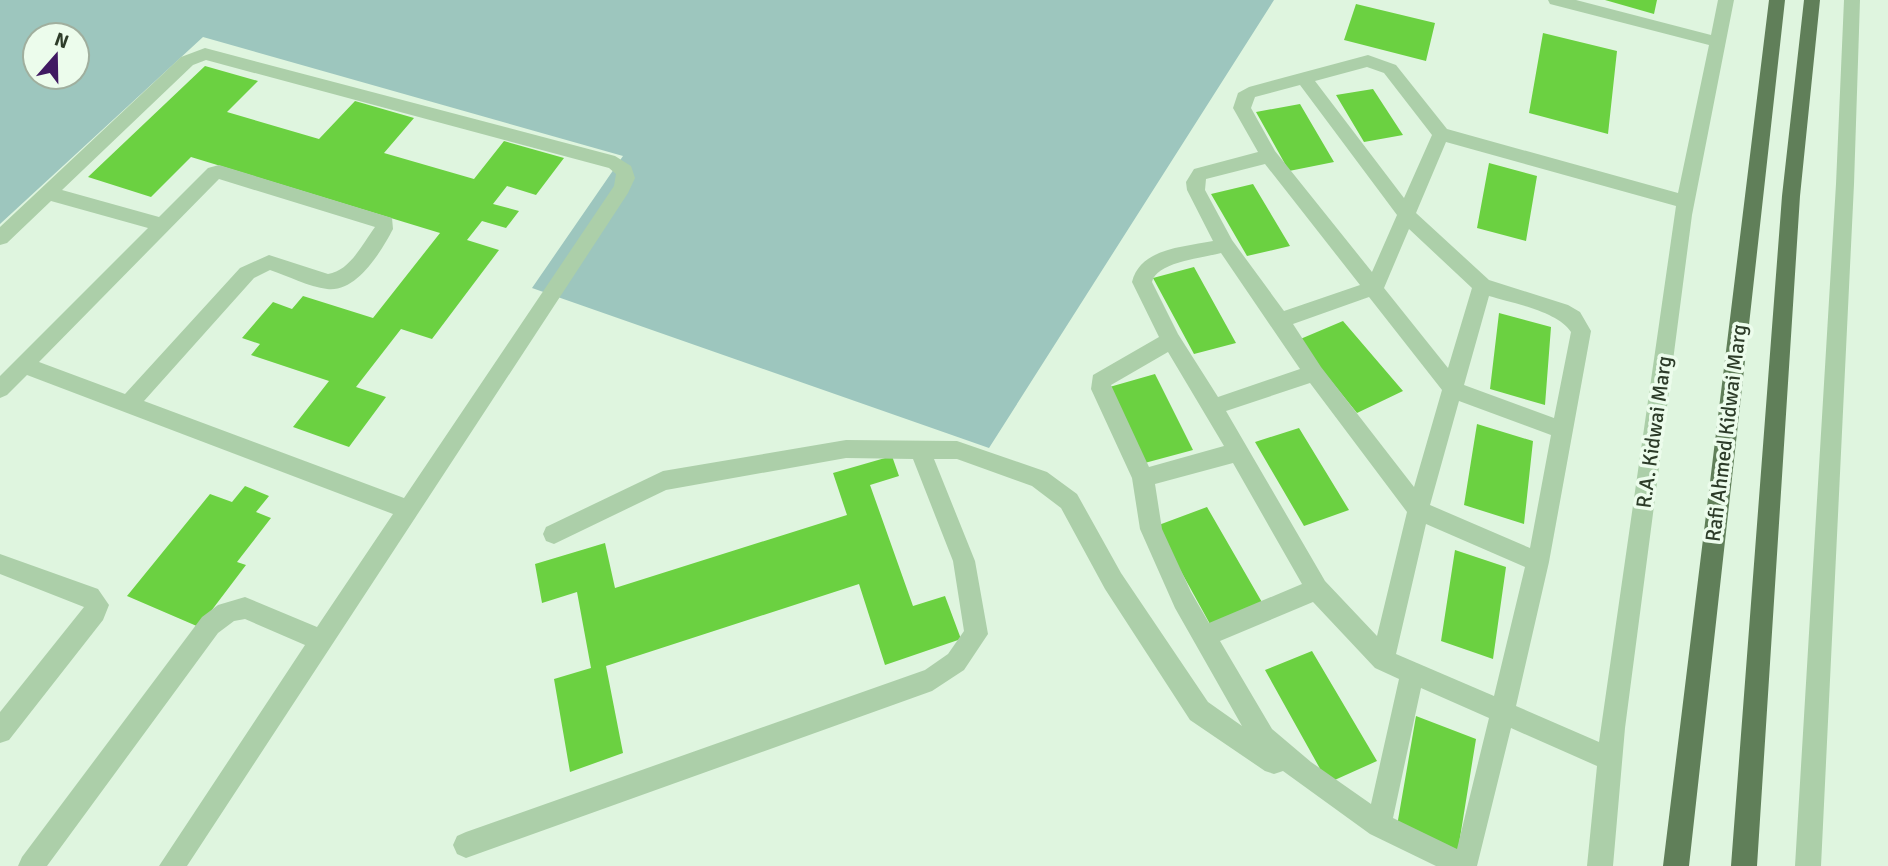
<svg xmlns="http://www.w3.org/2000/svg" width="1888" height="866" font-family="Signika,sans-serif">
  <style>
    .green { fill: #9dc6be; fill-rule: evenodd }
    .building { fill: #6bd141 }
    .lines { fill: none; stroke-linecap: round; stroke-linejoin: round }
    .minor { fill: #accfa9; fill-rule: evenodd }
    .major { fill: #607f59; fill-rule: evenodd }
    .labels { text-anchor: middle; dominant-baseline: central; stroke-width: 7; stroke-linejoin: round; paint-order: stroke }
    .street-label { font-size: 21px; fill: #2d3c29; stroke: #ecfcec }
  </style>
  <rect width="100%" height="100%" fill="#dff5df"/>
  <path class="green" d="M0,0h1274l-285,448 -457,-160 91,-132 -420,-119 -203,187zM35,35h42v42h-42z"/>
  <path class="building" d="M1605,0h52l-3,14z
    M1356,4l79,19 -9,38 -82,-21z
    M1543,33l74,18 -9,83 -79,-21z
    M205,66l53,15 -31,31 92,27 36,-38 59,17 -30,35 90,26 30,-38 60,17 -28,37 -29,-9 -14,18 26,7 -13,17 -24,-7 -15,19 32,10 -67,89 -31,-10 -45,58 30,10 -37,50 -56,-20 36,-46 -78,-26 9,-11 -18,-6 31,-36 19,7 11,-13 70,22 67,-85 -249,-76 -40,40 -63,-20z
    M1373,89l30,46 -39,7 -28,-47z
    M1300,104l34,58 -45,9 -33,-59z
    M1489,163l48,13 -11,65 -49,-13z
    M1253,184l37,62 -43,10 -36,-62z
    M1194,267l42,76 -42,11 -41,-76z
    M1499,313l52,14 -6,78 -55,-16z
    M1343,321l60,70 -46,22 -59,-73z
    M1155,374l38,76 -52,14 -35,-76z
    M1477,424l56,17 -9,83 -60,-19z
    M1299,428l50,82 -45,16 -49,-84z
    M892,456l7,20 -29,9 43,121 32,-10 16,43 -76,26 -26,-81 -253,82 17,87 -53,19 -16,-93 37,-11 -14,-76 -35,11 -7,-39 70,-21 10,45 232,-73 -14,-42z
    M245,486l24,10 -13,16 15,6 -34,44 9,3 -47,62 -72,-31 83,-102 22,8z
    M1207,507l56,97 -53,20 -54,-98z
    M1455,550l51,17 -13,92 -52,-18z
    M1312,651l65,110 -49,22 -63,-113z
    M1416,716l60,23 -18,111 -61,-24z"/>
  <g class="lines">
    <path class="minor" d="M1548,0h28l135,35 7,-35h16l-42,215 -67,513 -12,138h-26l10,-100 -86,-38 -34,138h-41l-66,-32 -87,-63 -9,3 -9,-3 -75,-51 -85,-131 -44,-81 -29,-22 -75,-27h-23l41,102 13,73 -24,36 -32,21 -466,167 -9,-4 -4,-9 4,-9 9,-4 459,-162 23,-16 16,-23 -11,-70 -40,-102 -67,-1 -180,32 -112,54 -8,-3 -3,-7 3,-7 117,-56 183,-31 111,1 90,31 30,22 44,79 87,129 34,24 -67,-118 -35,-79 -8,-51 -41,-89 2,-14 66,-38 -27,-55c8,-34 52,-35 81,-41l-26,-51 -1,-8 8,-13 64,-17 -25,-44 5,-15 11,-6 119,-32 28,10 51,64 231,64 31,-148 -159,-41zM1367,67l17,6 48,62 -28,63 -89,-117zM1300,85l97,130 -25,57 -97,-121 -24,-43 4,-11zM1446,142l230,64 -77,536 -83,-36 33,-144 42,-231 -11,-19 -12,-7 -79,-25 -73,-67zM1265,164l95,121 -76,26 -52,-71 -27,-50 1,-11zM1409,229l63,59 -24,80 -64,-80zM1221,253l79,116 -82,28 -40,-63 -26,-52c4,-20 51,-24 69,-29zM1489,296c23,7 69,15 82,36l-17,86 -90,-33zM1369,297l73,93 -28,97 -93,-120 -28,-43zM1168,352l56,94 -75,21 -38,-82zM1310,383l97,129 -30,124 -52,-55 -99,-170zM1459,401l92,34 -21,113 -100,-43zM1233,463l69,121 -93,39 -18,-31 -29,-63 -7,-45zM1426,524l99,43 -31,129 -98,-42zM1313,602l62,66 24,11 -28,125 -60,-42 -39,-33 -52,-88zM1421,688l68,30 -32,131 -64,-31z
      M1844,0h16l-6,184 -33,682h-26l41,-682z
      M205,48l410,108 16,10 4,12 -7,15 -441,673h-28l146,-221 -60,-26 -11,2 -16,12 -171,233h-29l4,-9 180,-240 16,-12 27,-8 72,30 76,-113 -366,-139 -20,20 -7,3v-22l148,-148 -97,-27 -44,42 -7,2v-18l181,-170zM206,60l403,108 7,6 -2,12 -210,312 -260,-97 110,-123 16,-8c18,6 39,17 57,19 30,4 55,-39 66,-60l-1,-11 -173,-53 -11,3 -49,49 -97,-27 131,-125zM219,179l156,48c-12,16 -25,44 -47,47l-59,-19 -29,13 -115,126 -86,-32z
      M0,554l98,35 11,16 -6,15 -94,120 -9,3v-31l84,-105 -84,-33z"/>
    <path class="major" d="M1769,0h16l-96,866h-26z
      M1804,0h16l-20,196 -43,670h-26l51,-670z"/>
  </g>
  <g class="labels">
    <g class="street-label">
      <text transform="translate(1654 432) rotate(-82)">R.A. Kidwai Marg</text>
      <text transform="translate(1726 433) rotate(-83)">Rafi Ahmed Kidwai Marg</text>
    </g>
  </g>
  <g transform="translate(56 56) rotate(20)"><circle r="33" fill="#ecfcec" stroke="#a0af9e" stroke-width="2"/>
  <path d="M0-5L12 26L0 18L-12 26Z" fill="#401a62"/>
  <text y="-10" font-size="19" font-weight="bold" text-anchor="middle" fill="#2d3c29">N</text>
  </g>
</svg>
